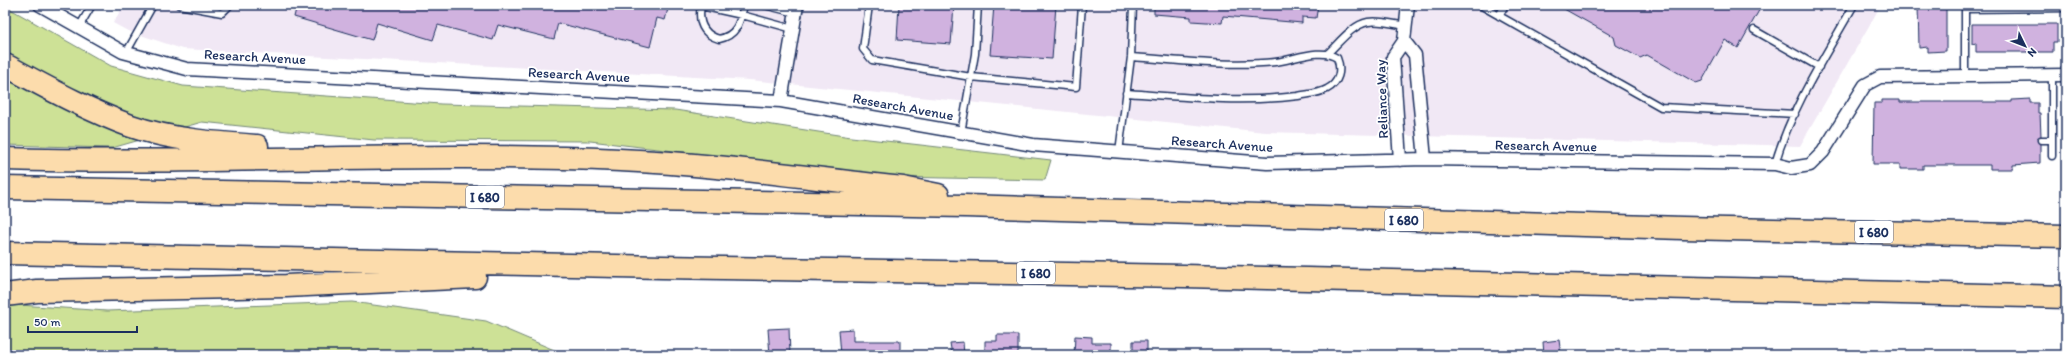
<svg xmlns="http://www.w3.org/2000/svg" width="2071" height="360" font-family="Itim,sans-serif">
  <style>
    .built { fill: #f1e8f5 }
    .green { fill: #cde196; stroke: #74887a }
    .building { fill: #d0b2df; stroke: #1b2f5e }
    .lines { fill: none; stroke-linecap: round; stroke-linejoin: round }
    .service-casing { stroke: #1b2f5e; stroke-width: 9 }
    .minor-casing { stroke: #1b2f5e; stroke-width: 15 }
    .motorway-casing { stroke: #1b2f5e; stroke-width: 25 }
    .service { stroke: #fff; stroke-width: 6 }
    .minor { stroke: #fff; stroke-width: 12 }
    .motorway { stroke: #fcdcac; stroke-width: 22 }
    .labels { text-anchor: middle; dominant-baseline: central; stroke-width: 3.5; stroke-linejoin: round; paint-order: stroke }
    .shield { fill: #fff; stroke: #5f6d8e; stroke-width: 1 }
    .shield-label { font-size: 13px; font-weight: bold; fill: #1b2f5e }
    .street-label { font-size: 14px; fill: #1b2f5e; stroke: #fff }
  </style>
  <rect width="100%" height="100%" fill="#fff"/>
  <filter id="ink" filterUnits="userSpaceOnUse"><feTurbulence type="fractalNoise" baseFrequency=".025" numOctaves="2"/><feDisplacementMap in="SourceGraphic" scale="8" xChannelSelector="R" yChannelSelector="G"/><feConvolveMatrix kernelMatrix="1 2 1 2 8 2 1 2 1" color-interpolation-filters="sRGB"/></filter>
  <g filter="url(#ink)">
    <path class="built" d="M124,5h1757l-81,141 -535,-14 -515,-52 -568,-31 -56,-19 -13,-7z"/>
    <path class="green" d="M5,6l106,60 72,20 258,18 234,6 176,27 200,23 -6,20 -152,-3 -303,-36 -216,-1 -172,-18 -90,26 -107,-3z
      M352,302l134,19 80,34h-561v-51l102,7z"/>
    <path class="building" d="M297,5h372l-4,15 -8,-2 -7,29 -92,-24 -4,16 -56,-14 -5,15 -55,-15 -5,15 -56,-17 -5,17 -78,-23z
      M899,5h55l-3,39 -54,-4z
      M994,5h62l-4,54 -62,-4z
      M1154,5h164l-2,13 -14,-1v6l-79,-7 -1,7 -31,-2v-4l-37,-3z
      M1557,5h205l-24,43 -13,-8 -23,41 -6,2 -49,-28 -7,3 -24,-13 -2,-8z
      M1918,5h28v46l-18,1v-5l-9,1z
      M1972,24h85v18h-4v10h-77v-9l-4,1z
      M2030,99v4h8v10h2l1,23 -4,4 3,4v19l-27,2v4h-23v-4h-67v4h-23v-5h-27l1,-61h8v-3h18v2h112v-2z
      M789,328l1,27h-20l-2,-26z
      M853,329v12h47v14h-59l-2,-25z
      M997,335h21v20h-33v-14h12z
      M1075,336l17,1v6h19v12h-37z
      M1559,340l2,15h-17l-1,-13z
      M1133,341h14v14h-14z
      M963,342l1,13h-12l-2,-12z"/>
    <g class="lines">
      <g class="service-casing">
        <path id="service" d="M179,5l43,8 8,-8
          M701,5c-3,16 1,29 18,34 19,-4 21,-18 25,-34
          M764,5l32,8
          M869,5l-6,44 9,11 99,17 105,10 6,-82
          M1480,5l181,102 134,7
          M701,6l41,9 51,14
          M1965,9l101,-1
          M1499,16l6,-11
          M79,27l13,-22
          M1754,30l65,37
          M126,53l27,-48
          M1328,53c11,-10 24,-28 40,-31 11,-2 26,2 38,4
          M2052,76v80
          M1965,77v-72
          M1126,93c57,4 115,10 172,3 9,-2 20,-2 29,-7 12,-6 15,-19 10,-31 -16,-11 -44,2 -62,4 -48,5 -97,-2 -144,-5
          M961,133l14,-79 3,-49
          M2041,140h11
          M1119,152l12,-95 2,-52
          M1775,164c16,-56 50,-108 79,-159"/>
      </g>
      <g class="minor-casing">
        <path id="minor" d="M40,5l83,47 64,17 594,32 252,44 234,18 158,-4 350,5 16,4 19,-3 13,-13 42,-67 15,-8 186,-2
          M1404,41l11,14 10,104
          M781,101l16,-96
          M1400,160l-7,-103 11,-16 4,-36"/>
      </g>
      <g class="motorway-casing">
        <path id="motorway" d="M5,65c41,22 82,45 126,61 40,14 84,17 126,20
          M5,159c205,6 410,-8 615,1 94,4 189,18 283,28l35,7
          M5,188l960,18 718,22 383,8
          M5,253l657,14 522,9 882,21
          M5,295l32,-4 249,-5 189,-9"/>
      </g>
      <use href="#service" class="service"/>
      <use href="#minor" class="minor"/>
      <use href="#motorway" class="motorway"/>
    </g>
  </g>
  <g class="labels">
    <g class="shield">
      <rect x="466" y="186" width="38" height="22" rx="3"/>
      <rect x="1385" y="209" width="38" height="22" rx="3"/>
      <rect x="1855" y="221" width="38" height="22" rx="3"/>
      <rect x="1017" y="262" width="38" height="22" rx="3"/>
    </g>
    <g class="shield-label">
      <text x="485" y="197">I 680</text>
      <text x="1404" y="220">I 680</text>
      <text x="1874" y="232">I 680</text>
      <text x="1036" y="273">I 680</text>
    </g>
    <g class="street-label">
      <text transform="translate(255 57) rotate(3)">Research Avenue</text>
      <text transform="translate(579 75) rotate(3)">Research Avenue</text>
      <text transform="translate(1382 99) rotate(-92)">Reliance Way</text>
      <text transform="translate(903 107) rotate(10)">Research Avenue</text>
      <text transform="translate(1222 144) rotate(4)">Research Avenue</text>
      <text transform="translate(1546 146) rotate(1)">Research Avenue</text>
    </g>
  </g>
  <rect width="2071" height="360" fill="none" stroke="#fff" stroke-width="20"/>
  <rect x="10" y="10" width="2051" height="340" fill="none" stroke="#1b2f5e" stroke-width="1.5" filter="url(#ink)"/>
  <g transform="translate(2025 46) rotate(133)" stroke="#ffffff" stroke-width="3" paint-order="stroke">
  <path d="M0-3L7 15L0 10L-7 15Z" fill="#1b2f5e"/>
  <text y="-6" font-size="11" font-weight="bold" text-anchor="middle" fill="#1b2f5e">N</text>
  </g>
  <path d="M28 326v6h109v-6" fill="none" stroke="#1b2f5e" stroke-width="2"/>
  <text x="34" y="326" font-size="12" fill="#1b2f5e" stroke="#ffffff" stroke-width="3" paint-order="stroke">50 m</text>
</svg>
